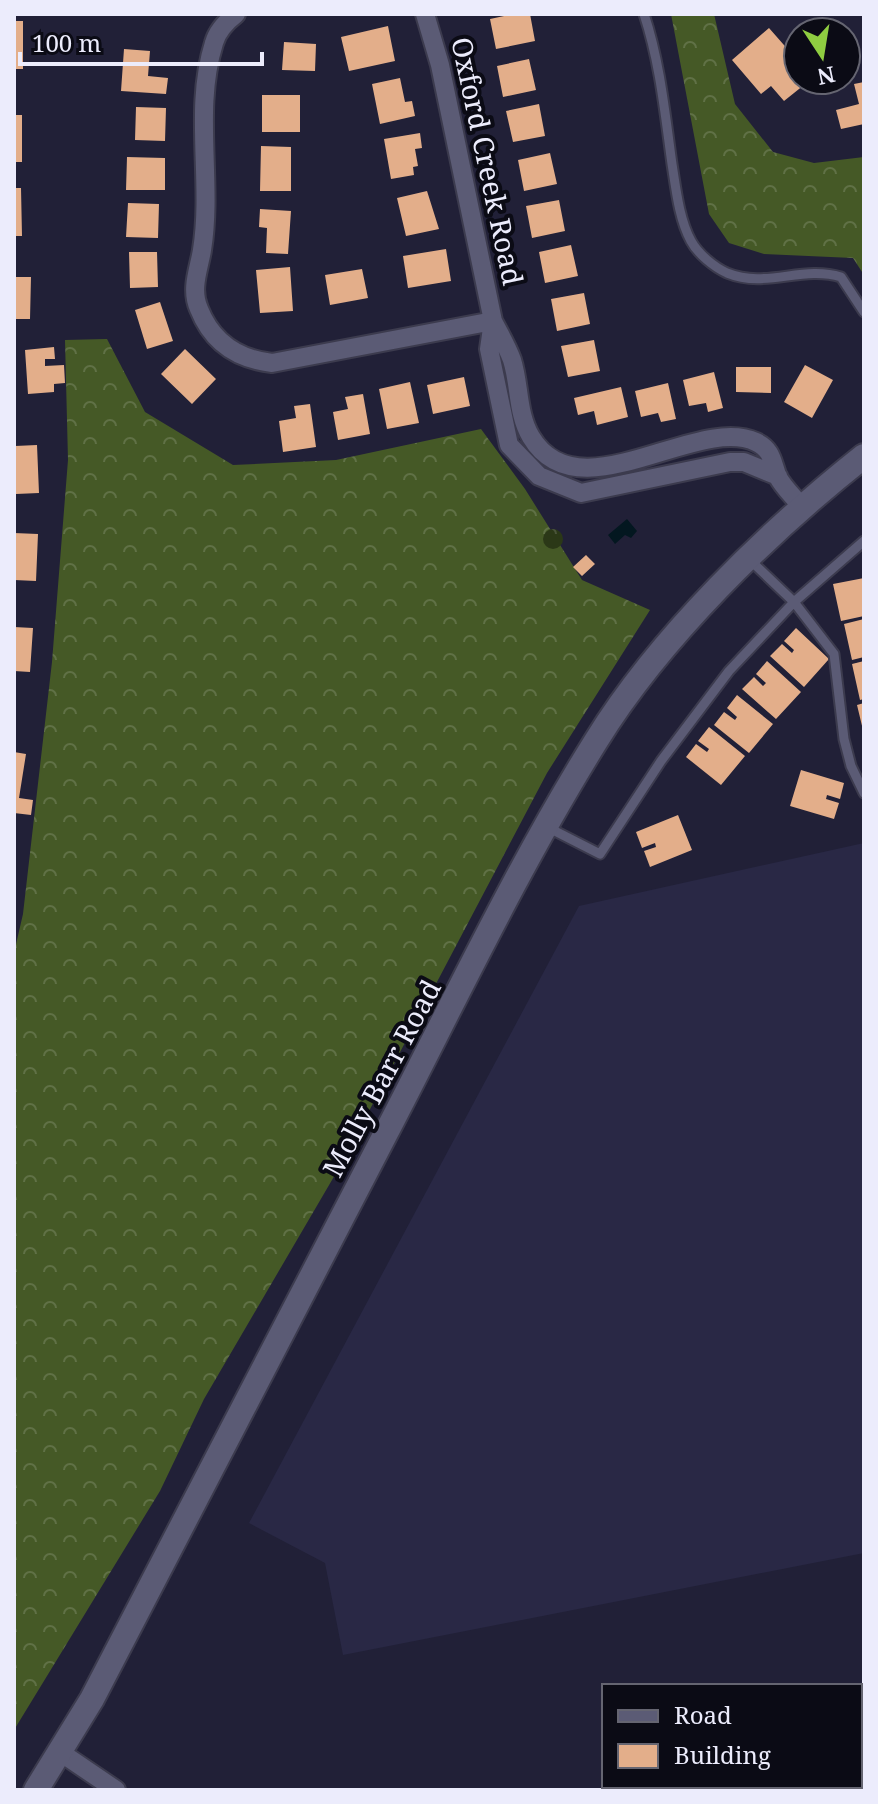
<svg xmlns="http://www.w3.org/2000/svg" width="878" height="1804" font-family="'Noto Serif',serif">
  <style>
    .built { fill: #292845 }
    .forest { fill: url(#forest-crowns) }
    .park { fill: url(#park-crowns) }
    .water { fill: #031720 }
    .building { fill: #e3ae8a }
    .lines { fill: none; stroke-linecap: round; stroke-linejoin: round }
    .lane-casing { stroke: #3c3b4e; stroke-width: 13 }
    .street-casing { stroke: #3c3b4e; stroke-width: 22 }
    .secondary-casing { stroke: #3c3b4e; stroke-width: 28 }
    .lane { stroke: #5b5b75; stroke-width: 9 }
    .street { stroke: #5b5b75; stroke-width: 18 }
    .secondary { stroke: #5b5b75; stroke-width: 24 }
    .labels { text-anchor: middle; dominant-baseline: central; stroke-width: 8; stroke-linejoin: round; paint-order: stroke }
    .street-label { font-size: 28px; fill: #ececfc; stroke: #0b0b15 }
  </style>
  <defs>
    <pattern id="forest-crowns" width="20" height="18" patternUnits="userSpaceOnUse" patternTransform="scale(2)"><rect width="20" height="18" fill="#455926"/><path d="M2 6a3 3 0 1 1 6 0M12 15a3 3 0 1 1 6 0" fill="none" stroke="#607146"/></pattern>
    <pattern id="park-crowns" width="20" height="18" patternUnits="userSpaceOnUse" patternTransform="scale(2)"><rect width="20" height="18" fill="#2b3817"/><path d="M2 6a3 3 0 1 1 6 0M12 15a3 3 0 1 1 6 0" fill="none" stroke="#4a553a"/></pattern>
  </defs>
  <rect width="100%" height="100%" fill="#212037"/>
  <path class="built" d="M864,843v710l-521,102 -18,-92 -76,-40 330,-617z"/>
  <path class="forest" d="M671,14h43l21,90 38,48 41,11 50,-6v118l-11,-17 -89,-4 -35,-11 -20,-29z
    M107,339l38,73 88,53 103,-5 145,-31 44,60 57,91 68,30 -103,163 -208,395 -135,231 -44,92 -146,239v-777l9,-39 29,-252 16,-202 -3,-120z"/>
  <path class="park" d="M543 539a10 10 0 1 1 20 0a10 10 0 1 1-20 0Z"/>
  <path class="water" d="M627,519l10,12 -6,7 -6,-3 -10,9 -7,-9z"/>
  <path class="building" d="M513,14h17l5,27 -39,8 -6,-30z
    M14,21h9v48h-9z
    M388,26l7,35 -46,10 -8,-34z
    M769,28l29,33 -4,12 10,12 -20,16 -13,-15 -10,8 -29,-34z
    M284,42l32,2 -1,27 -33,-1z
    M124,49l26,2 -2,25 20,2 -2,16 -45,-3z
    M529,59l7,31 -33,7 -6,-31z
    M400,78l5,24 7,-1 3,15 -35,8 -8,-40z
    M864,82v42l-23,5 -5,-19 23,-6 -5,-20z
    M262,95h38v37h-38z
    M539,104l6,32 -32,6 -7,-31z
    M136,107l30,1 -1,33 -30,-1z
    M14,115h8v47h-8z
    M420,133l2,15 -7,1 3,17 -5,1 1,8 -23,4 -7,-40z
    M261,146l30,1v44h-31z
    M550,153l7,31 -33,7 -6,-31z
    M127,157l38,1v32h-39z
    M14,188h7l1,48h-8z
    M427,191l12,38 -33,7 -9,-38z
    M559,200l6,31 -33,7 -6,-32z
    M128,203l31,1 -1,34 -32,-1z
    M260,209l31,2 -3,43 -22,-1 1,-25 -8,-1z
    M571,245l7,31 -33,7 -6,-31z
    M446,249l5,32 -43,7 -5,-32z
    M129,252h28l1,35 -28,1z
    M290,267l3,44 -33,2 -4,-43z
    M362,269l6,29 -38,7 -5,-30z
    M14,277h17l-1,42h-16z
    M584,293l6,31 -33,7 -6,-32z
    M160,302l13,39 -26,8 -12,-39z
    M594,340l6,31 -32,6 -7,-31z
    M54,347l1,12h-10v7l19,-1 1,18 -11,1v8l-26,2 -3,-44z
    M185,349l31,30 -24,25 -31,-30z
    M805,365l28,15 -21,38 -28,-16z
    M736,367h35v26l-35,-1z
    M714,372l9,36 -15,4 -2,-9 -17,3 -6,-26z
    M464,377l6,29 -37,8 -6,-29z
    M410,382l9,41 -32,6 -8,-40z
    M668,383l8,36 -15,3 -3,-9 -17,4 -6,-26z
    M621,387l7,30 -31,8 -3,-14 -16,4 -4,-17z
    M363,394l7,40 -32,6 -5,-28 15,-3 -3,-12z
    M310,404l6,43 -33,5 -4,-31 17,-3 -2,-12z
    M37,445l2,48 -23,1 -1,-48z
    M14,533l24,1 -2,47 -22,-1z
    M586,555l9,9 -13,12 -9,-9z
    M864,578v38l-23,5 -8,-37z
    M864,619v38l-12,3 -8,-36z
    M14,627l19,1 -3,44 -16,-1z
    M796,628l33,31 -25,28 -34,-31 12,-12 10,9 2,-3 -10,-9z
    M767,661l34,31 -25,27 -34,-30 12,-12 9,9 3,-3 -10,-9z
    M864,661v38l-4,1 -8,-36z
    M737,695l36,29 -24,29 -35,-28 10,-13 11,8 2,-3 -10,-9z
    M864,703v27h-1l-6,-25z
    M709,727l36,29 -24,29 -35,-28 10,-13 11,8 2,-3 -11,-8z
    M14,752l12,2 -7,44 14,2 -2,15 -17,-2z
    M801,770l43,13 -4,16 -13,-4 -1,4 13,4 -5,16 -44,-13z
    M678,815l14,35 -42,17 -6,-16 12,-4 -1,-4 -13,5 -6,-16z"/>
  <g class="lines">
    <g class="lane-casing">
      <path id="lane" d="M644,14c16,48 21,100 28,150 4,25 7,55 19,77 7,13 23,26 36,32 39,16 75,-8 114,4l23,35
        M750,560l44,42 40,52 10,85 7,27 13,27
        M547,827l53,27 61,-93 68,-90 65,-69 70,-61"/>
    </g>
    <g class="street-casing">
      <path id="street" d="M236,14c-9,7 -19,18 -22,29 -21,66 -1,139 -12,207 -3,19 -12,39 -3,59 13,33 38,50 73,54l221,-42
        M425,14l15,51 53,256c6,12 14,25 19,39 8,25 5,54 19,77 47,79 166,-23 225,5 17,8 16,21 22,35 5,10 16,20 23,29
        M493,321l-4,28 20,96 30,31 42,17 149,-31h14l34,14
        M60,1752l56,38"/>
    </g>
    <g class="secondary-casing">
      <path id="secondary" d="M36,1790l56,-91c98,-189 196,-377 294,-566 68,-131 132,-267 210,-392 64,-104 172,-209 268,-285"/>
    </g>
    <use href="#lane" class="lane"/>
    <use href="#street" class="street"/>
    <use href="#secondary" class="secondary"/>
  </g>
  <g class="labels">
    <g class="street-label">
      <text transform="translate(488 161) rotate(78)">Oxford Creek Road</text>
      <text transform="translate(381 1078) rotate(-62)">Molly Barr Road</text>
    </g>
  </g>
  <rect width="878" height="1804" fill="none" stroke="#ececfc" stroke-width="32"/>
  <rect x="602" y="1684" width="260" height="104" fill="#0b0b15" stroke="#656571" stroke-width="2"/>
  <rect x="618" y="1710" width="40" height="12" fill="#5b5b75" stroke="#656571" stroke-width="2"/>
  <text x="674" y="1724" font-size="24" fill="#ececfc">Road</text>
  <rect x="618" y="1744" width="40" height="24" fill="#e3ae8a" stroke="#656571" stroke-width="2"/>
  <text x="674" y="1764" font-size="24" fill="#ececfc">Building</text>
  <g transform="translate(822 56) rotate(168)"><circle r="38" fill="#0b0b15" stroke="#656571" stroke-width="2"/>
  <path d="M0-6L14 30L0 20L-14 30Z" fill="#8fcd41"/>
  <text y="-12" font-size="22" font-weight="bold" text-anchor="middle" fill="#ececfc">N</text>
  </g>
  <path d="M20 52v12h242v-12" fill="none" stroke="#ececfc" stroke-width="4"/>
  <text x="32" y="52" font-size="24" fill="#ececfc" stroke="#0b0b15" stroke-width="6" paint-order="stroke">100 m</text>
</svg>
